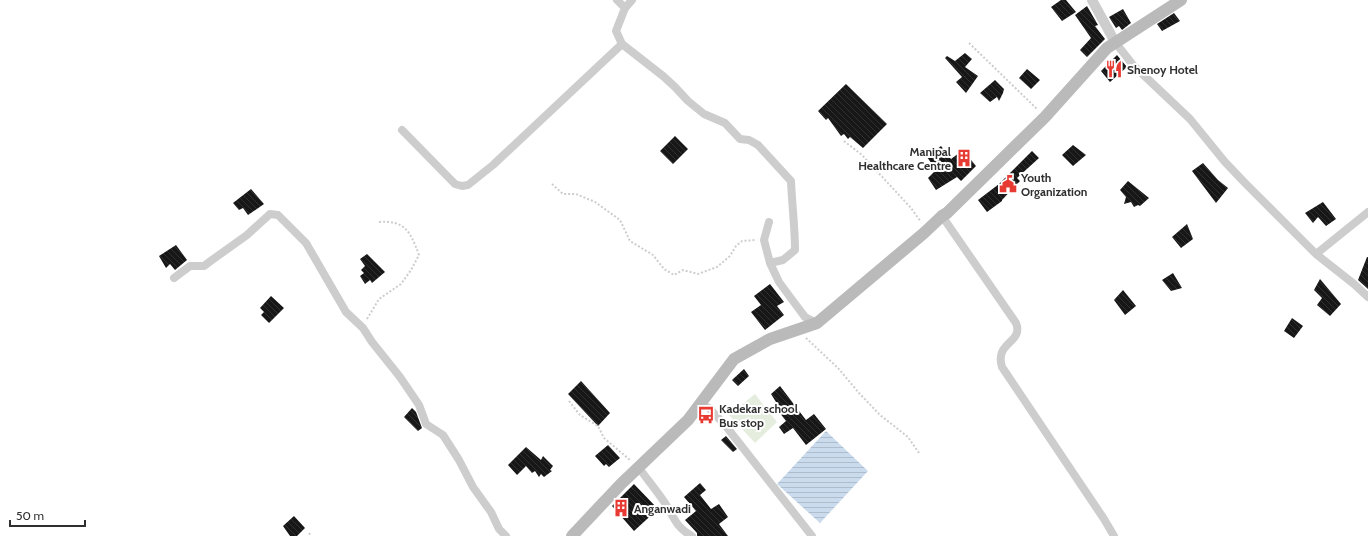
<svg xmlns="http://www.w3.org/2000/svg" width="1368" height="536" font-family="Cabin,sans-serif">
  <style>
    .grass { fill: #e4edde }
    .water { fill: url(#water-rules) }
    .building { fill: url(#building-back-hatch) }
    .lines { fill: none; stroke-linecap: round; stroke-linejoin: round }
    .path { stroke: #cdcdcd; stroke-width: 2; stroke-dasharray: 2 2; stroke-linecap: butt }
    .minor { stroke: #cdcdcd; stroke-width: 8 }
    .tertiary { stroke: #cdcdcd; stroke-width: 10 }
    .secondary { stroke: #bababa; stroke-width: 12 }
    .labels { text-anchor: middle; dominant-baseline: central; stroke-width: 4; stroke-linejoin: round; paint-order: stroke }
    .poi-label { font-size: 12px; font-weight: bold; fill: #303030; stroke: #fff; text-anchor: start }
  </style>
  <defs>
    <pattern id="water-rules" width="6" height="5" patternUnits="userSpaceOnUse"><rect width="6" height="5" fill="#cadbed"/><path d="M0 2.5h6" fill="none" stroke="#aebccc"/></pattern>
    <pattern id="building-back-hatch" width="6" height="6" patternUnits="userSpaceOnUse"><rect width="6" height="6" fill="#171717"/><path d="M-1 5l2 2M0 0l6 6M5-1l2 2" fill="none" stroke="#303030"/></pattern>
  </defs>
  <rect width="100%" height="100%" fill="#fff"/>
  <path class="grass" d="M755,394l22,28 -22,21 -26,-28z"/>
  <path class="water" d="M826,431l42,40 -48,52 -43,-39z"/>
  <path class="building" d="M1061,0h5l10,12 -14,9 -11,-14z
    M1087,6l11,19 -3,1 10,13 -18,18 -7,-7 11,-12 -16,-23z
    M1123,9l8,14 -9,7 -3,-4 -3,2 -7,-11z
    M1174,13l6,8 -18,10 -5,-7z
    M965,53l7,6 -7,8 13,9 -12,17 -10,-11 6,-5 -17,-19 2,-2 8,5z
    M1117,55l10,12 -17,15 -9,-11z
    M1027,69l13,11 -9,9 -12,-11z
    M995,80l9,9 -1,4 -4,8 -2,-4 -7,5 -10,-9z
    M846,84l41,40 -24,24 -13,-11 -2,2 -4,-5 -3,2 -13,-18 -2,2 -8,-9z
    M675,136l13,13 -15,15 -13,-13z
    M1073,145l13,10 -13,11 -11,-11z
    M941,146l10,13 12,-9 13,16 -15,15 -4,-4 -21,13 -8,-12 8,-8 -9,-13z
    M1032,151l7,7 -22,20 3,3 -18,19v1l-15,11 -9,-12 21,-16z
    M1203,163l15,17 10,8 -12,15 -24,-32z
    M1128,181l21,17 -9,8 -2,-1 -4,2 -3,-5 -7,2 2,-7 -6,-7z
    M251,189l13,15 -16,11 -5,-7 -4,2 -6,-7z
    M1323,202l13,17 -10,7 -8,-9 -5,6 -8,-10z
    M1187,224l6,15 -12,9 -9,-11z
    M176,245l11,15 -12,10 -5,-6 -4,4 -7,-12z
    M367,254l18,18 -13,11 -2,-3 -5,4 -5,-8 4,-3 -3,-3 4,-4 -5,-7z
    M1367,257h1v32l-10,-9z
    M1173,273l9,15 -11,3 -9,-11z
    M1320,279l21,25 -11,12 -13,-11 5,-7 -8,-8z
    M770,284l14,18 -7,4 7,9 -19,15 -14,-18 10,-7 -7,-9z
    M1123,290l13,16 -11,9 -11,-15z
    M271,296l13,12 -15,15 -8,-8 3,-3 -4,-4z
    M1292,318l11,8 -9,12 -10,-7z
    M744,369l5,7 -11,10 -6,-6z
    M581,381l29,32 -12,13 -30,-32z
    M780,386l26,34 8,-6 12,15 -20,16 -13,-17 -9,6 -5,-7 7,-6 -7,-9 1,-1 -6,-8 2,-1 -5,-8z
    M412,408l4,4 6,16 -4,3 -14,-14z
    M726,436l11,13 -4,3 -12,-12z
    M608,445l12,13 -11,9 -3,-3 -2,2 -9,-10z
    M526,447l15,13 2,-4 10,10 -3,4 2,1 -8,6 -3,-3 -2,3 -4,-6 -3,2 -6,-7 -9,9 -9,-10z
    M700,483l6,7 -6,5 11,14 8,-5 9,13 -9,7 9,12h-31v-3l-12,-13 11,-9 -12,-14z
    M634,484l24,25 -24,22 -22,-25z
    M294,516l11,12 -8,8h-7l-7,-10z"/>
  <g class="lines">
    <path class="path" d="M969,43l68,66
      M844,141l18,14 49,53 10,14
      M552,184l11,10h13l19,8 25,18 10,21 23,14 11,14 10,6 9,-5 15,4 19,-7 13,-11 6,-10 6,-5 14,-1
      M367,319l12,-20 22,-15 10,-14 8,-15c-9,-24 -14,-35 -41,-33
      M806,338l32,30 21,25 21,22 28,22 11,16
      M569,401l11,14 18,11 6,12 26,22
      M309,533l2,3"/>
    <path class="minor" d="M617,0l8,8
      M632,0l-7,8 -9,23 6,13 41,32 12,11 13,14 16,13 21,9 15,16 9,1 9,5 33,36c1,24 4,46 4,69l-12,10 -13,3
      M1115,42l18,23 57,54 35,43 20,21 71,71 38,30 14,13
      M402,130l53,54 7,2 6,-1 25,-20 129,-121
      M942,216l74,107c8,20 -22,19 -14,44l102,152 10,17
      M769,222l-5,18 6,23 9,19 14,19 12,16 12,6
      M1316,254l52,-42
      M174,278l16,-12h14l8,-6 35,-25 23,-21 8,1 28,28 40,69 17,16 9,14 28,35 19,28 7,19 17,11 16,25 14,27 18,25 8,17 7,7
      M700,404l9,4 16,17 87,111
      M639,468c8,11 18,23 26,35 9,14 11,25 27,33"/>
    <path class="tertiary" d="M1092,0l23,42"/>
    <path class="secondary" d="M572,536l49,-52 67,-64 46,-61 36,-20 47,-16 107,-90 18,-17 5,-3 98,-96 62,-69 74,-48"/>
  </g>
  <defs>
    <g id="restaurant-bare" transform="scale(1.38)"><path d="M-5-6h1v4h1v-4h1v4h1v-4h1v5L-1.5 .5V6h-2V.5L-5-1ZM5-6V6H3V1.5H1.5Q1.5-4 5-6Z" fill="#e73a33" stroke="#fff" stroke-width="2.5" paint-order="stroke"/></g>
    <g id="building-bare" transform="scale(1.38)"><path d="M-4-6H4V6H1V3H-1V6H-4ZM-2.5-4.3h1.7v1.8h-1.7ZM.8-4.3h1.7v1.8H.8ZM-2.5-1h1.7V.8h-1.7ZM.8-1h1.7V.8H.8Z" fill="#e73a33" stroke="#fff" stroke-width="2.5" paint-order="stroke"/></g>
    <g id="civic-bare" transform="scale(1.38)"><path d="M-.6-6.5H3V-4.5H.6V-3L4-1V1h2V6H-6V1h2V-1L-.6-3ZM-1.2 2.5V6h2.4V2.5Z" fill="#e73a33" stroke="#fff" stroke-width="2.5" paint-order="stroke"/></g>
    <g id="bus-bare" transform="scale(1.38)"><path d="M-5-6H5V4H4V6H2V4H-2V6H-4V4H-5ZM-3.5-4V0h7V-4ZM-3.5 1.2v1.5H-2V1.2ZM2 1.2v1.5H3.5V1.2Z" fill="#e73a33" stroke="#fff" stroke-width="2.5" paint-order="stroke"/></g>
  </defs>
  <g fill-rule="evenodd">
    <use href="#restaurant-bare" x="1114" y="69"/>
    <use href="#building-bare" x="964" y="158"/>
    <use href="#civic-bare" x="1008" y="184"/>
    <use href="#bus-bare" x="706" y="415"/>
    <use href="#building-bare" x="621" y="508"/>
  </g>
  <g class="labels">
    <g class="poi-label">
      <text x="1127" y="69">Shenoy Hotel</text>
      <text x="951" y="151" text-anchor="end">Manipal<tspan x="951" dy="14">Healthcare Centre</tspan></text>
      <text x="1021" y="177">Youth<tspan x="1021" dy="14">Organization</tspan></text>
      <text x="719" y="408">Kadekar school<tspan x="719" dy="14">Bus stop</tspan></text>
      <text x="634" y="508">Anganwadi</text>
    </g>
  </g>
  <path d="M10 520v6h75v-6" fill="none" stroke="#303030" stroke-width="2"/>
  <text x="16" y="520" font-size="12" fill="#303030" stroke="#ffffff" stroke-width="3" paint-order="stroke">50 m</text>
</svg>
